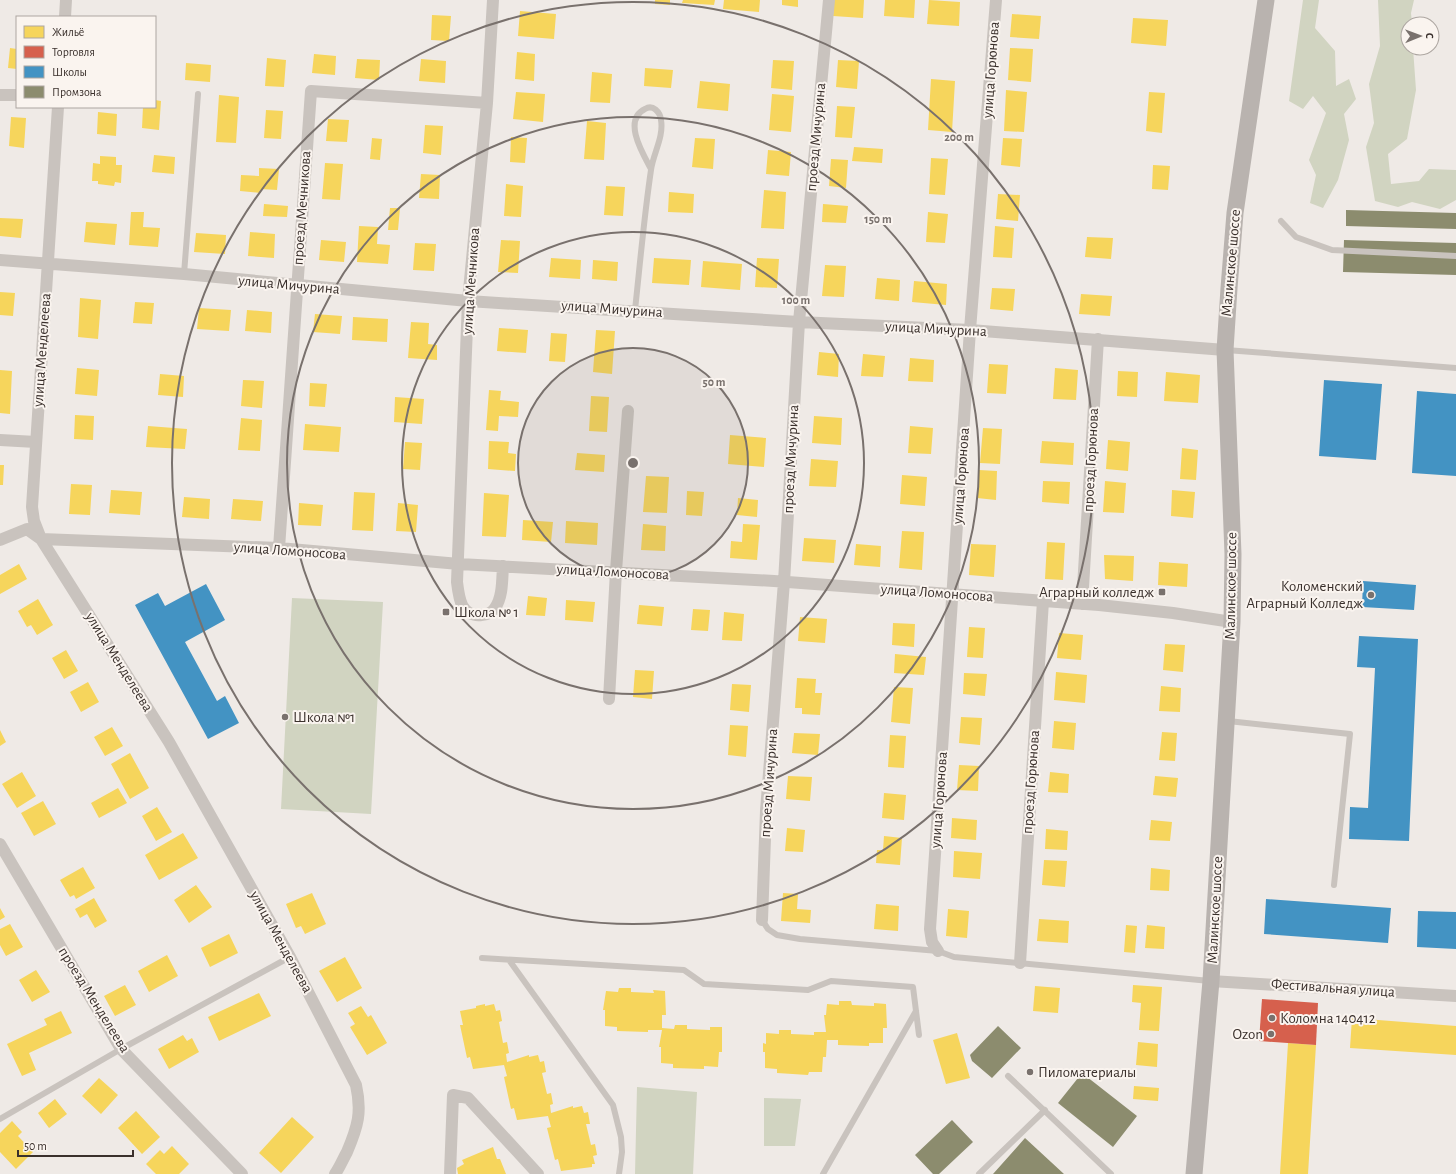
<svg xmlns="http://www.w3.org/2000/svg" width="1456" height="1174" font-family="'Alegreya Sans',sans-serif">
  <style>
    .green { fill: #d1d4c1 }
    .homes { fill: #f6d55c }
    .shops { fill: #d6604d }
    .schools { fill: #4393c3 }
    .industry { fill: #8c8c6e }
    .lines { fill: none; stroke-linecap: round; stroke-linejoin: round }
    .service { stroke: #c9c3be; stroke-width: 6 }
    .minor { stroke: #c9c3be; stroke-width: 12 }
    .secondary { stroke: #b9b3af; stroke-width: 17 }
    .ring { fill: none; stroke: #79716d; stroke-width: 2 }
    .poi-dot { fill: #79716d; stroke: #faf4ef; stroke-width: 1.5 }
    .labels { text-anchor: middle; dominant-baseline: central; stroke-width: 4; stroke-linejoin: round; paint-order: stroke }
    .street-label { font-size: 15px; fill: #3a302c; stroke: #faf4ef }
    .poi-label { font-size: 15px; fill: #3a302c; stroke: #faf4ef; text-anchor: start }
    .centre { fill: #79716d; stroke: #faf4ef; stroke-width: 2 }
    .ring-label { font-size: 12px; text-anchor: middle; font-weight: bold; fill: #79716d; stroke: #faf4ef; stroke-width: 4; stroke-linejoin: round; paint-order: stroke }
  </style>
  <rect width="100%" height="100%" fill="#efeae6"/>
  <path class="green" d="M1303,0h16l-4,28 20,23 1,35 13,-7 7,20 -12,15 5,26 -11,40 -15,28 -13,-5 6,-28 -7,-15 17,-47 -13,-17 -10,13 -14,-8z
    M1378,0h36l-3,13 1,11h-4v24h5l3,42 -9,49 -19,15 3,30 28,-3 10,-12 27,1v30l-16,9 -28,-7 -14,5 -23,-6 -9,-54 8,-24 -5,-39 11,-38z
    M292,598l91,4 -12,212 -90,-5z
    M637,1087l60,5 -4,82h-58z
    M764,1098l37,1 -6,47h-31z"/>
  <path class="homes" d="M655,0h15v5l-15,-1z
    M683,0h32l-1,5 -32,-2z
    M724,0h36l-1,12 -36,-3z
    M782,0h16v7l-16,-2z
    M834,0h30l-1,18 -30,-2z
    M885,0h30l-1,18 -30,-2z
    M929,0l31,2 -1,24 -32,-2z
    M520,11l36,3 -2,25 -36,-3z
    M1012,14l29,2 -2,23 -29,-2z
    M432,15l19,1 -2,25 -18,-1z
    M1133,18l35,2 -2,26 -35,-3z
    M10,48l7,1v20l-9,-1z
    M1010,48l23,1 -2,33 -23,-2z
    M517,52l18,2 -1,27 -19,-2z
    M314,54l22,2 -1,19 -23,-2z
    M267,58l19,2 -2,27 -19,-1z
    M357,59l23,1 -1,20 -24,-2z
    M421,59l25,2 -1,22 -26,-2z
    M773,60l21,1 -2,29 -21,-2z
    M838,60l21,1 -2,28 -21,-2z
    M186,63l25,2 -1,17 -25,-2z
    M645,68l28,2 -2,18 -27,-2z
    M592,72l20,2 -2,29 -20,-1z
    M931,79l24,2 -3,51 -24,-2z
    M700,81l30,3 -2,27 -31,-3z
    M1006,90l21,2 -3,40 -20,-1z
    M516,92l29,2 -2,28 -30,-3z
    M1149,92l16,1 -3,40 -16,-2z
    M772,94l22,2 -3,36 -22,-2z
    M219,95l20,2 -3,46 -20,-1z
    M155,100l6,1 -2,29 -17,-2 1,-21h12z
    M837,106l18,1 -3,31 -17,-1z
    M266,110l17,1 -2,28 -17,-1z
    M98,112l19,2 -1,22 -19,-2z
    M11,117l15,1 -2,30 -15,-2z
    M328,119l21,1 -2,22 -21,-1z
    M587,121l19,2 -2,37 -20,-1z
    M425,125l18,1 -2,29 -18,-2z
    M511,137l16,1 -2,25 -15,-1z
    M372,138l10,1 -2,21 -10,-1z
    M695,138l20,1 -2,30 -21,-2z
    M1003,138l19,1 -2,28 -19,-2z
    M854,147l29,2 -1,14 -30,-2z
    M768,150l23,2 -2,24 -23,-2z
    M154,155l21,2 -1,17 -22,-2z
    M100,156l16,1v8h6l-1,18 -6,-1 -1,4 -16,-2v-3h-6l1,-18 7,1z
    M931,158l17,1 -3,36 -16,-1z
    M831,159l17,1 -2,28 -17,-2z
    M325,163l18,1 -3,36 -18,-1z
    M1153,165l17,1 -2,24 -16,-1z
    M259,168l20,1 -2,21 -16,-1v4l-21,-2 1,-16 18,1z
    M421,174l19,1 -1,24 -20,-1z
    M506,184l17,2 -2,31 -17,-1z
    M606,186l19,1 -2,29 -19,-1z
    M764,190l22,2 -2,37 -23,-1z
    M669,192l25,2 -1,19 -25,-1z
    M998,194l22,1 -2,26 -22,-2z
    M264,204l24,2 -1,11 -24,-1z
    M823,204l25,2 -2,17 -24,-1z
    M390,208h10l-2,22h-10z
    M131,212h13l-1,15 17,1 -2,19 -29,-2z
    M928,212l20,2 -3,29 -19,-1z
    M0,218l23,1 -2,19 -21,-2z
    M86,222l31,2 -2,21 -31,-3z
    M359,226l19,1 -1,17 13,1 -2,19 -31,-2z
    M995,226l19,2 -2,30 -19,-1z
    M250,232l25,2 -1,24 -26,-2z
    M196,233l30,2 -1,19 -31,-2z
    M1087,237l26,1 -2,21 -26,-2z
    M321,240l25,2 -2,20 -25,-2z
    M501,240l19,1 -2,32 -20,-1z
    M415,243l21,1 -2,27 -21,-1z
    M551,258l30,2 -1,19 -31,-2z
    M654,258l37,2 -2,25 -37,-2z
    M757,258l22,1 -2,29 -22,-1z
    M593,260l25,2 -1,19 -25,-2z
    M703,261l39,3 -2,26 -39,-3z
    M825,265l21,1 -2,31 -22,-1z
    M877,278l23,2 -1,21 -24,-2z
    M914,281l33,3 -1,21 -34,-3z
    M992,288l23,1 -2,22 -23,-2z
    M0,292l15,1 -2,23 -13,-1z
    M1081,294l31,2 -2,20 -31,-2z
    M80,298l21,2 -3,39 -20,-2z
    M135,302l19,1 -2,21 -19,-1z
    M199,308l32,2 -2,21 -32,-2z
    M247,310l25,2 -1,21 -26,-2z
    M315,314l27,2 -2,18 -27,-2z
    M353,317l35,2 -1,23 -35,-2z
    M411,322l18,1 -1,21 9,1v15l-29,-2z
    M499,328l29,2 -2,23 -29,-2z
    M596,330l19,1 -3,43 -19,-2z
    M551,333l16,1 -2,28 -16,-1z
    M819,352l20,2 -1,23 -21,-2z
    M863,354l22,2 -2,21 -22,-1z
    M910,358l24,2 -1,22 -25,-1z
    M989,364l19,1 -2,29 -19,-1z
    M77,368l22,2 -2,26 -22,-2z
    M1055,368l23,2 -2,30 -23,-1z
    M0,370l12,1 -2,43 -10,-1z
    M1118,371l20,1 -1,25 -20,-1z
    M1166,372l34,3 -2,28 -34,-2z
    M160,374l24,2 -1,21 -25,-2z
    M243,380l21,1 -2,27 -21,-2z
    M310,383l17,1 -2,23 -16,-1z
    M489,390l12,1 -1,9 19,2 -1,15 -19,-1 -1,15 -12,-1z
    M591,396l18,1 -2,35 -18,-1z
    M395,397l29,2 -2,25 -28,-2z
    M75,415l19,1 -1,24 -19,-1z
    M814,416l28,2 -1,27 -29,-2z
    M241,418l21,2 -2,31 -22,-1z
    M305,424l36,3 -2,25 -36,-2z
    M148,426l39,3 -2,20 -39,-2z
    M910,426l23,2 -2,26 -23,-1z
    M983,428l19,1 -2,35 -20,-1z
    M730,435l36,3 -2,29 -36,-3z
    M1108,440l22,2 -2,29 -22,-2z
    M489,441l20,1 -1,11 8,1 -1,17 -27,-2z
    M1042,441l32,2 -1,22 -33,-2z
    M405,442l17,1 -2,27 -17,-1z
    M1182,448l16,2 -2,30 -16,-1z
    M577,453l28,2 -1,17 -29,-2z
    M811,459l27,2 -2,26 -27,-1z
    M0,465h4l-1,20h-3z
    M979,470l18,1 -1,29 -19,-2z
    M902,475l25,2 -2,29 -25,-2z
    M646,476l23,1 -2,36 -24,-1z
    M1043,481l27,1 -1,22 -27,-2z
    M1105,481l21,2 -2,30 -21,-1z
    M71,484l21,1 -2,30 -21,-1z
    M111,490l31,2 -2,23 -31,-2z
    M1172,490l23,2 -2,26 -22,-2z
    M687,491l17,1 -2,24 -16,-1z
    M354,492l21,1 -2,38 -21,-1z
    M484,493l25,2 -3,42 -24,-1z
    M184,497l26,2 -1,20 -27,-2z
    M738,498l20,2 -1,17 -20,-2z
    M233,499l30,2 -2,20 -30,-2z
    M299,503l24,2 -2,21 -23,-1z
    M398,503l20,2 -2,27 -20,-1z
    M523,520l30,2 -2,20 -29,-2z
    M566,521l32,2 -1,22 -32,-2z
    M643,524l23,2 -1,25 -24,-1z
    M743,524l17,1 -3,35 -27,-2 1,-17 11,1z
    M902,531l22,1 -2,38 -23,-2z
    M804,538l32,2 -2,23 -32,-2z
    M1047,542l18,1 -2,37 -18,-1z
    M856,544l25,2 -1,21 -26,-2z
    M971,544l25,1 -2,32 -25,-2z
    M1104,555l30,1 -1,25 -28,-2z
    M1159,562l29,2 -1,23 -29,-2z
    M19,564l8,15 -27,15v-19z
    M528,596l19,2 -2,18 -19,-1z
    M38,599l15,26 -16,10 -6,-10 -4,2 -9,-16z
    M566,600l29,2 -2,20 -28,-2z
    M639,605l25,2 -2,19 -25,-2z
    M693,609l17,1 -2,21 -17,-1z
    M724,612l20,2 -2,27 -20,-1z
    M800,617l27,2 -2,24 -27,-2z
    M893,623l22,1 -1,23 -22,-2z
    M969,627l16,1 -2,30 -16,-1z
    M1059,633l24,2 -2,25 -24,-2z
    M1165,644l20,1 -2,27 -20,-2z
    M66,650l12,21 -14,8 -12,-21z
    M895,654l31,3 -2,18 -30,-2z
    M635,670l19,1 -2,28 -19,-2z
    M1056,672l31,3 -2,28 -31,-3z
    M964,673l23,1 -2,22 -22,-2z
    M797,678l19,1 -1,14h7l-2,22 -18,-1v-6h-7z
    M88,682l11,20 -18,10 -11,-20z
    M732,684l19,1 -2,27 -19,-2z
    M1161,686l20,2 -1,24 -21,-1z
    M894,687l19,1 -3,36 -19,-2z
    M961,717l21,1 -2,27 -21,-2z
    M1054,721l22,2 -2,27 -22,-2z
    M730,725l18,1 -2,31 -18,-2z
    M112,727l11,19 -18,10 -11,-19z
    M0,730l6,12 -6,4z
    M1162,732l15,1 -2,28 -16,-1z
    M794,733l26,1 -2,21 -26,-2z
    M890,735l16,1 -2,32 -16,-1z
    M130,753l19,35 -19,11 -19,-35z
    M959,765l20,1 -1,25 -21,-1z
    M22,772l14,24 -19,12 -15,-24z
    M1050,772l19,2 -1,19 -20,-1z
    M788,776l24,1 -2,24 -24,-2z
    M1155,776l23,2 -2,19 -23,-2z
    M118,788l9,15 -28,15 -8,-15z
    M884,793l22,2 -2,25 -22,-2z
    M43,801l13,23 -22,12 -13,-23z
    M157,807l15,25 -16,9 -14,-25z
    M952,818l25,2 -1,20 -25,-2z
    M1151,820l21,2 -2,19 -21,-1z
    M787,828l18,2 -2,22 -18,-1z
    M1046,829l22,2 -1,19 -22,-1z
    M183,833l15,25 -39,22 -14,-25z
    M884,836l18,2 -2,27 -24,-2 1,-13h6z
    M954,851l28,2 -2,26 -27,-2z
    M1044,860l23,1 -2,26 -23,-2z
    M83,867l12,21 -19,11 -2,-4 -4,2 -10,-17z
    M1151,868l19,2 -1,21 -19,-1z
    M196,885l16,22 -23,16 -15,-23z
    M312,893l14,31 -21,10 -4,-8 -5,2 -10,-24z
    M783,893l15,1 -1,15 14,1 -1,13 -29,-2z
    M94,898l13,23 -12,7 -8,-14 -7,4 -5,-9z
    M876,904l23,2 -1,25 -24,-2z
    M0,908l5,9 -5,3z
    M948,909l21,2 -2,27 -21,-2z
    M1039,919l30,2 -1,22 -31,-2z
    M10,924l13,23 -17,9 -6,-11v-16z
    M1126,925l11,1 -2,27 -11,-1z
    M1147,925l18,2 -1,22 -19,-1z
    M229,934l9,19 -28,14 -9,-19z
    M167,955l11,21 -29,16 -11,-21z
    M345,957l17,31 -25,14 -18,-31z
    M36,970l14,22 -18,10 -13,-22z
    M125,985l11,20 -21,11 -11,-20z
    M1133,985l29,2 -3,44 -20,-1 2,-27 -9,-1z
    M1035,986l25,2 -2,25 -25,-2z
    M619,988h12v4l23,1 -1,-3 12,1 1,24h-4v13l12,1 1,-4h12v4l23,1v-3h12v25h-3l-1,15 -14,-1v3l-31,-1v-4l-12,-1v-16h-2l3,-17h-14v2l-31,-1v-4l-12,-1v-16h-2l3,-19 12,1z
    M259,993l12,23 -52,25 -11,-24z
    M839,1001h12l1,4 22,1v-3l12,1 1,24h-4v15h-14v3l-31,-1v-5h-11l-1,17h-3l-1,15h-13l-1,3 -31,-2v-4l-12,-1v-16h-2v-9l3,1v-11l13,1v-4h12v4l23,1v-3h12l-2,-17h2l1,-11 12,1z
    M485,1004v2l9,-2 2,7 4,-1 2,11 -3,1 4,21 4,-1 2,11 -3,1 1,8 22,-7v2l9,-2 2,7 4,-1 2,11 -4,1 5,21 4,-1 2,11 -3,1 1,8 22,-7v2l9,-2 2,7 4,-1 2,12h-4l5,21 4,-1 2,11 -4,1 2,8h-3v3l-31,4 -3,-12 -3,1 -8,-32 4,-1 -3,-11 -31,4 -3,-12 -3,1 -7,-32 3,-1 -3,-11 -31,4 -3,-12 -3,1 -7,-33h3l-3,-14 16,-3v-2z
    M361,1006l7,11 3,-2 16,28 -20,12 -17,-28 5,-3 -7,-11z
    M61,1011l11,22 -43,20 7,17 -14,6 -15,-32 40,-19 -3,-6z
    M1352,1018l104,8v29l-106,-7z
    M957,1033l13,45 -24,6 -13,-44z
    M183,1035l4,6 5,-3 7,14 -30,17 -11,-20z
    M1138,1042l20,2 -1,23 -21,-2z
    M1288,1043l28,2 -8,129h-28z
    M99,1078l19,17 -17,19 -19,-18z
    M1134,1086l25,2 -1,13 -25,-2z
    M55,1099l12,15 -18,14 -11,-15z
    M136,1111l24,26 -18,17 -24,-26z
    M292,1117l22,20 -33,36 -22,-20z
    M12,1121l10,11 -4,4 15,16 -17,17 -16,-17v-19z
    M172,1146l17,18 -10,10h-23l-10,-10 14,-14 4,4z
    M493,1147l4,12h3l6,15h-48l-1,-6 7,-4 -2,-4z"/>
  <path class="shops" d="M1262,999l56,4 -2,42 -57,-4z"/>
  <path class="schools" d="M1324,380l58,4 -6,76 -57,-4z
    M1417,391l39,3v82l-44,-3z
    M1363,581l53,4 -2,25 -52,-3z
    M206,584l19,36 -40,22 32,59 8,-5 14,27 -31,16 -73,-134 23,-12 7,13z
    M1359,636l59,3 -9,202 -60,-2 1,-32 18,1 7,-140 -18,-1z
    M1266,899l125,9 -3,35 -124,-9z
    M1418,911l38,1v37l-39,-2z"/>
  <path class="industry" d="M1346,210l110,3v16l-110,-3z
    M1344,240l112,3v32l-113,-3z
    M998,1026l23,22 -29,30 -20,-17 -2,-6z
    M1082,1073l55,43 -24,31 -55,-44z
    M952,1120l21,22 -34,32h-6l-18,-19z
    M1025,1138l39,36h-71z"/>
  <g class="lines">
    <path class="service" d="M1281,221l15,16 36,13 124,6
      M184,274l14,-180
      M635,310c5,-46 9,-93 16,-140 2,-16 13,-33 10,-50 -1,-8 -8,-16 -16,-11 -23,11 -2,45 6,60
      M1226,350l230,18
      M1228,721l122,13 -16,151
      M762,920l6,9 9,6 23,4 138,12 16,6 256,24
      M482,958l202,12 20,14 104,6 23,-9 82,6 6,48
      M509,960l104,145 8,32 1,15 -3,22
      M1008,1076l103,98
      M0,1119l121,-70 169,-92
      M823,1174l93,-163
      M979,1174l66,-64"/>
    <path class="minor" d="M493,0l-6,103 -19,198 -11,281c2,17 4,35 25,33 5,0 11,-3 13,-7 8,-11 7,-29 8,-42
      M65,17l1,-17
      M0,95h17
      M58,107l-26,400 2,14 7,18 128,203 121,215 66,128c6,27 2,41 -9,67 -4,7 -7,15 -12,22
      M0,260l184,14 284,27 331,21 171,8 255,20
      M0,440l36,2
      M0,540l27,-11 14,10 238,9 180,16 315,17 325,24 74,8 59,9
      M279,548l32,-457 176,12
      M1082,604l16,-265
      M609,699l7,-128 12,-160
      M0,844l121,205 121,125
      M762,920l4,-109 18,-229 15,-260 30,-322
      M938,951l-6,-9 -2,-13 40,-599 26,-330
      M1020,963l23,-362
      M1211,981l245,15
      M450,1174l3,-79 15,3 70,76"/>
    <path class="secondary" d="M1194,1174l17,-193 21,-359 1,-68 -8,-204 4,-62 6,-75 31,-213"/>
  </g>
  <circle cx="633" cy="463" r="115" fill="#79716d" fill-opacity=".12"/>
  <g class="ring">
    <circle cx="633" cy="463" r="115"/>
    <circle cx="633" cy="463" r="231"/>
    <circle cx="633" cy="463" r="346"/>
    <circle cx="633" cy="463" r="461"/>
  </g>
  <g class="poi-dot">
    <rect x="1158" y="588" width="8" height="8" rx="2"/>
    <circle cx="1371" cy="595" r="4"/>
    <rect x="442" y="608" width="8" height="8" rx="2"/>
    <circle cx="285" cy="717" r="4"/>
    <circle cx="1272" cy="1018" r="4"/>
    <circle cx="1271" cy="1034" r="4"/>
    <circle cx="1030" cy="1072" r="4"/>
  </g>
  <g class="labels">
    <g class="street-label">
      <text transform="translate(991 70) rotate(-86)">улица Горюнова</text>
      <text transform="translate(816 137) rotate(-85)">проезд Мичурина</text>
      <text transform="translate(302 208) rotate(-86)">проезд Мечникова</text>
      <text transform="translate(1231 263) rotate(-85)">Малинское шоссе</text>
      <text transform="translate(471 281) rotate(-86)">улица Мечникова</text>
      <text transform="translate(289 285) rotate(5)">улица Мичурина</text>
      <text transform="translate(612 309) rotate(4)">улица Мичурина</text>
      <text transform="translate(936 329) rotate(3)">улица Мичурина</text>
      <text transform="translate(42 350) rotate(-86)">улица Менделеева</text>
      <text transform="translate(791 459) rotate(-87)">проезд Мичурина</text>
      <text transform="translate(1091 460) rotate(-87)">проезд Горюнова</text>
      <text transform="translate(961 476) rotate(-86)">улица Горюнова</text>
      <text transform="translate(290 551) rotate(4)">улица Ломоносова</text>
      <text transform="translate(613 572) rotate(3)">улица Ломоносова</text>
      <text transform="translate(1231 586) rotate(-89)">Малинское шоссе</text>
      <text transform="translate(937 593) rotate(4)">улица Ломоносова</text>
      <text transform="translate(119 662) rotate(58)">улица Менделеева</text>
      <text transform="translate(1031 782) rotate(-86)">проезд Горюнова</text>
      <text transform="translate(769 783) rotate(-86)">проезд Мичурина</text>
      <text transform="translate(939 800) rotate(-86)">улица Горюнова</text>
      <text transform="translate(1215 910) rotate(-87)">Малинское шоссе</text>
      <text transform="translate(281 942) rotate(61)">улица Менделеева</text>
      <text transform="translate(1333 988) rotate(4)">Фестивальная улица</text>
      <text transform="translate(94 1000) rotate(58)">проезд Менделеева</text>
    </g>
    <g class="poi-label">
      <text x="1363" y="586" text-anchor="end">Коломенский<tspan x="1363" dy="17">Аграрный Колледж</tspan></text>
      <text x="1154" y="592" text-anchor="end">Аграрный колледж</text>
      <text x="454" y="612">Школа № 1</text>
      <text x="293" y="717">Школа №1</text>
      <text x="1280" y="1018">Коломна 140412</text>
      <text x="1263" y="1034" text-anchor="end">Ozon</text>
      <text x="1038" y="1072">Пиломатериалы</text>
    </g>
  </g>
  <circle cx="633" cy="463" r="6" class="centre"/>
  <g class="ring-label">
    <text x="959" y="141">200 m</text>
    <text x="878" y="223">150 m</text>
    <text x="796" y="304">100 m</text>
    <text x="714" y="386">50 m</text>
  </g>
  <rect x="16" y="16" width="140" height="92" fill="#faf4ef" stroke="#ada6a1"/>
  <rect x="24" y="26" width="20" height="12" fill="#f6d55c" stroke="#ada6a1"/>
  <text x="52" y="36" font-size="12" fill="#3a302c">Жильё</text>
  <rect x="24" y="46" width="20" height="12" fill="#d6604d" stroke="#ada6a1"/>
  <text x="52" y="56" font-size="12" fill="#3a302c">Торговля</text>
  <rect x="24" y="66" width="20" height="12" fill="#4393c3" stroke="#ada6a1"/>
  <text x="52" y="76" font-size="12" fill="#3a302c">Школы</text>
  <rect x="24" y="86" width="20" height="12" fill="#8c8c6e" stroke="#ada6a1"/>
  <text x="52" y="96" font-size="12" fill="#3a302c">Промзона</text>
  <g transform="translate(1420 36) rotate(89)"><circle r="19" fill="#faf4ef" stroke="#ada6a1"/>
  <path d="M0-3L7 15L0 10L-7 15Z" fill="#79716d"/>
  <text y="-6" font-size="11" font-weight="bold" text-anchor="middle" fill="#3a302c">С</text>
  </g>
  <path d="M18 1150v6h115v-6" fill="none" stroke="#3a302c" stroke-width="2"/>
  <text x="24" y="1150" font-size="12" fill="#3a302c" stroke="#faf4ef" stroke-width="3" paint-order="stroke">50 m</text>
</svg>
